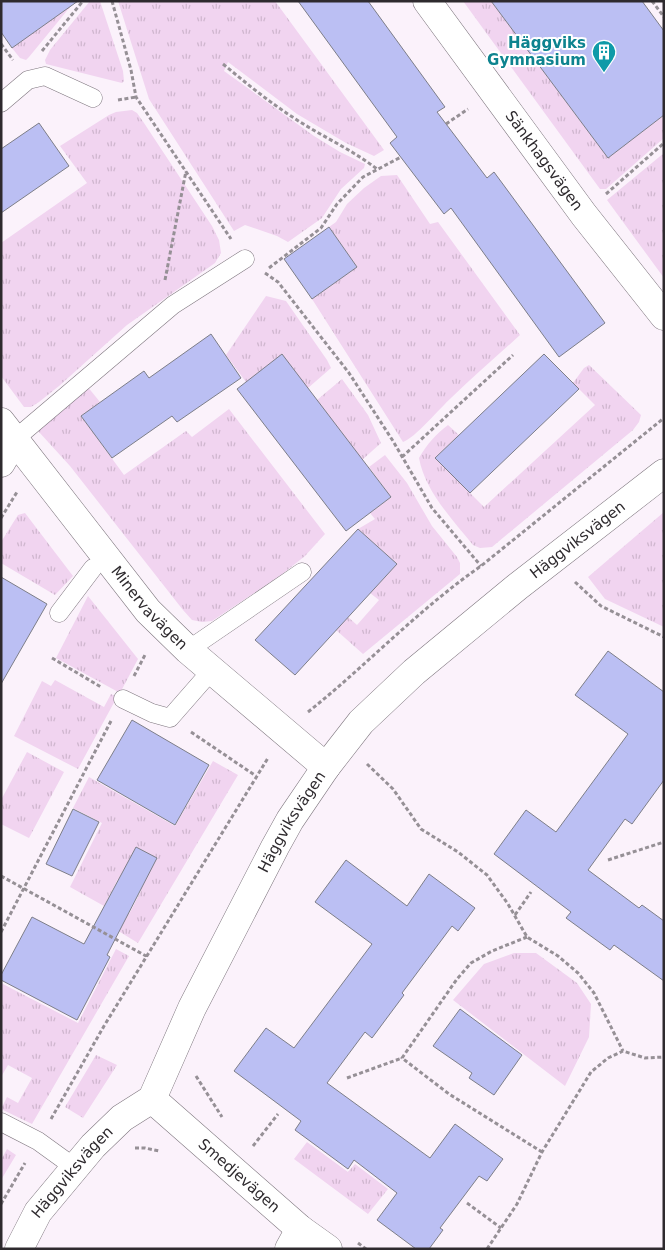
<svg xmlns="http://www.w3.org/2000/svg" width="665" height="1250" font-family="'DejaVu Sans',sans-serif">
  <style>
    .grass { fill: url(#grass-tufts) }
    .building { fill: #bbbff3; stroke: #7d7e88 }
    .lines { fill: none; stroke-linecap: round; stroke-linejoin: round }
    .service-casing { stroke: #7e767e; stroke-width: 19 }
    .minor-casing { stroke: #7e767e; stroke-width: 29 }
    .path { stroke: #969096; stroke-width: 3; stroke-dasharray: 4 2.5; stroke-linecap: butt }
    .service { stroke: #fff; stroke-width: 18 }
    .minor { stroke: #fff; stroke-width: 28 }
    .labels { text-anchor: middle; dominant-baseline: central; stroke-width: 4; stroke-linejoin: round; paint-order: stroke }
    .culture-label { font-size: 15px; font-weight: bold; fill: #0d838f; stroke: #fff; text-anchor: end }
    .street-label { font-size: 15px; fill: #2e2a2e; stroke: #fff }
  </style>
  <defs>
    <pattern id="grass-tufts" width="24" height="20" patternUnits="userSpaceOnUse" patternTransform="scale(1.25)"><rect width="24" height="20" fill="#f1d4f0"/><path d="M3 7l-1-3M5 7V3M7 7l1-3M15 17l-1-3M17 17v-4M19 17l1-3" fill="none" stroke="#cfb6ce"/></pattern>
  </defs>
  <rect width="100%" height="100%" fill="#fbf2fb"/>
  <path class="grass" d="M75,1l-46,56 -3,3 -6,-2 -8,-10z
    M90,1h10l23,70 1,10 -2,2 -76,-19 -1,-4 5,-10z
    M118,1h157l109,149 -10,6 -28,-13 -49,-29 -69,-52 -4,9 90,65 26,16 25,12 -1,4 -23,21 -19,29 -34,24 -11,-6 -32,-11 -11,6 -85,-132z
    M463,1h28l117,157 56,-43v23l-58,51h-6z
    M132,110l5,3 7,10 68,103 7,14 2,13 -6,10 -88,62 -68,61 -20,16 -8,5h-7l-23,-31v-133l86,-60 -27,-37 49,-31 7,-3z
    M664,153v125l-57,-78z
    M397,175l33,49 8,-2 82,113c-23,21 -46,41 -69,63 -10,9 -37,41 -48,44l-91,-143 45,-32 -28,-40 7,-5 11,-18 17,-16 17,-12z
    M266,296l20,5 41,59 4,8 -23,20 -62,-6 -20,-27z
    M589,365l52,50 -2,7 -6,8 -141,117 -12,1 -7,-3c-21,-26 -48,-54 -54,-87 8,-14 17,-24 29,-33l11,10 -24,23 49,49 111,-102 -22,-22 11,-15z
    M342,379l26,36 13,28 -19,17 -45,-60z
    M87,386l13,16 -19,14 43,59 62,-44 6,6 37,-28 96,125 -20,22 -24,19 -69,46 -10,1 -10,-2 -9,-10 -113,-144 -31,-34 -1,-4z
    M385,455l22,28 25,43 25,31 3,6v11l-97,80 -27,-24 12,-13 9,8 22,-25 -9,-7 27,-29 -39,-35 17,-10 -5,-6 21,-16 -22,-30z
    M664,512v115l-59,-28 -17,-22z
    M25,513l48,63 -18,19 -54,-32v-21l17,-27z
    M88,596l50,63 -18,34 -64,-35z
    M55,680l49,27 7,-13 6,3 -39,72 -64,-33 28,-55 9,5z
    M27,752l37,20 -35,66 -28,-14v-24z
    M213,761l25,14 -100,168 -23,-14 10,-17 4,2 12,-23 -23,-12 -14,27 -34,-19 32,-64 -29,-15 16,-31 86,49z
    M116,949l13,7 -97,168 -31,-15 6,-12 11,6 14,-25 -24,-13 -7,12v-94l77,40z
    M514,953h22l41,30 14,21 -2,33 -24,49 -112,-86 31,-36z
    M96,1055l21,10 -34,53 -18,-11z
    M307,1142l41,30 7,-8 33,25 -20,25 -74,-55z
    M7,1149l9,6 -15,25v-20z"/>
  <path class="building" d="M1,1h77l-66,47 -11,-16z
    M298,1h70l77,106 -8,5 50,66 7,-6 111,151 -46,34 -108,-149 -7,6 -54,-71 7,-6z
    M491,1h151l22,30v84l-56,43z
    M39,123l30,43 -68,47v-64z
    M329,227l28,40 -45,32 -28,-40z
    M211,334l30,44 -64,44 -5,-6 -60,42 -31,-42 63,-45 5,7z
    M282,354l109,143 -45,34 -109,-142z
    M544,354l35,35 -109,104 -35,-35z
    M358,529l39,35 -102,111 -40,-35z
    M1,577l46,27 -46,80z
    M608,651l56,41v88l-32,44 -7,-5 -37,51 51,38 3,-3 22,16v60l-50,-36 -4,5 -44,-32 5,-6 -77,-58 32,-44 30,22 72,-98 -53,-39z
    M132,720l77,45 -34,60 -78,-45z
    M73,809l26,13 -27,54 -26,-12z
    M136,847l21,11 -50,97 3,2 -33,63 -76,-40v-5l31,-58 52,27z
    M346,860l61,46 22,-32 46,34 -17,23 -6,-5 -50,67 2,2 -32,43 -7,-6 -38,51 103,75 25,-34 48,35 -16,22 -8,-5 -39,52 3,2 -14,19h-13l-39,-29 20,-27 -43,-33 -6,9 -53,-39 6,-9 -67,-50 32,-43 28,20 78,-104 -57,-42z
    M460,1009l62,46 -28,40 -25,-17 3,-5 -39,-27z"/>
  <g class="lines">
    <g class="service-casing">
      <path id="service" d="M1,103l27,-23 17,-4 48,22
        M15,439l158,-134 72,-46
        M59,613l34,-45
        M188,650l114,-78
        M123,699l29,14 18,5 42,-48
        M1,1122l37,19 36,26"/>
    </g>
    <g class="minor-casing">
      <g id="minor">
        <path id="s1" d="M427,1l157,214 80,101"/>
        <path id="s2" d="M1,422l147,189 40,39 138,117"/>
        <path d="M1,463l14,-24"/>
        <path id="s3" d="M152,1099l148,130 28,20"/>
        <path id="s4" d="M19,1249l19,-37 55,-66 29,-28 30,-19 40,-91 83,-161 15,-27 36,-53 35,-45 53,-50 103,-85 147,-114"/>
        <path d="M289,1249l11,-20"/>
      </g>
    </g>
    <path class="path" d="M112,1l19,69 5,27 95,142
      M652,1l12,16
      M1,44l12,16
      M42,51l41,-50
      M223,64c23,19 46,38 71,54 27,18 57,31 83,51
      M118,100l18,-3
      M446,124l22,-15
      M606,194l58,-51
      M269,268l52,-40 16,-24 26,-27 38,-20
      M265,273l13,9 71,91 44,68 39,67 49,58
      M165,280l21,-109
      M402,457l111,-102
      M1,518l16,-26
      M575,582l26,24 63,31
      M52,658l49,29
      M134,676l12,-23
      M308,712c59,-47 111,-103 173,-146l183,-148
      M191,732l65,44
      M367,764l26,25 28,40 37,23 29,23 21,29 19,33 31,19 20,17 16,20 29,58
      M608,860l56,-18
      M1,876l145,80
      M515,915l16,-23
      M1,932l110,-211
      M527,937l-35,14 -21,12 -14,16 -55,79 47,36 93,58
      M196,1076l26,41
      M347,1078l55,-20
      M51,1119l53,-93 164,-268
      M253,1146l25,-32
      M135,1148h10l14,3
      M467,1203l34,25
      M1,1204l24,-41
      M358,1243l8,6
      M487,1249l30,-45 25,-52 49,-80 17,-14 15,-7 22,7 19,-1"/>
    <use href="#service" class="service"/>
    <use href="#minor" class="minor"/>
  </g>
  <defs>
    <g id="building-pin" transform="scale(1.25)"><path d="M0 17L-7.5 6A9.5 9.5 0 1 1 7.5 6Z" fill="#0f9aa8" stroke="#fff"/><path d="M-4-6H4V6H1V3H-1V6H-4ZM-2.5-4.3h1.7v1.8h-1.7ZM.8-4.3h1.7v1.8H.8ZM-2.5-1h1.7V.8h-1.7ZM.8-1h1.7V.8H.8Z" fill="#fff"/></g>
  </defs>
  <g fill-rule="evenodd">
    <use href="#building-pin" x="604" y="52"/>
  </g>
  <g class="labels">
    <g class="culture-label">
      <text x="586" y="43">Häggviks<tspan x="586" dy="17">Gymnasium</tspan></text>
    </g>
    <g class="street-label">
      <text stroke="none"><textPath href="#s1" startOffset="198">Sänkhagsvägen</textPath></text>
      <text stroke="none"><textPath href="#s4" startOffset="919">Häggviksvägen</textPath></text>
      <text stroke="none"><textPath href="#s2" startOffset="238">Minervavägen</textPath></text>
      <text stroke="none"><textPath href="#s4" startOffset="514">Häggviksvägen</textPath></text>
      <text stroke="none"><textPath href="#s4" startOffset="94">Häggviksvägen</textPath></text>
      <text stroke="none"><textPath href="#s3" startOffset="116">Smedjevägen</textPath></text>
    </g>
  </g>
  <rect width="665" height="1250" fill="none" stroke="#2e2a2e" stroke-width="5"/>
</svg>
